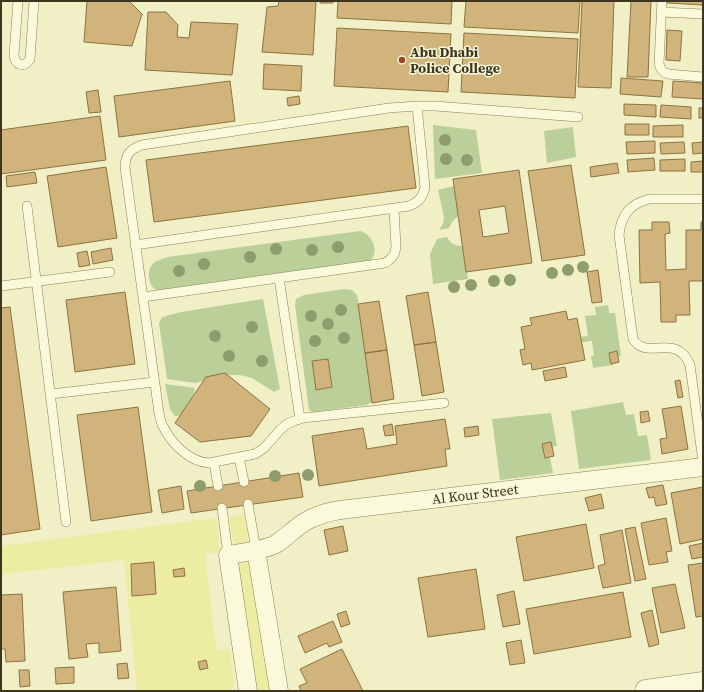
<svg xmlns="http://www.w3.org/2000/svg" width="704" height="692" font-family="'Source Serif 4',serif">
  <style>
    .green { fill: #bbcf99 }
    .sand { fill: #edeca3 }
    .building { fill: #d0b47b; stroke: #8d7340; fill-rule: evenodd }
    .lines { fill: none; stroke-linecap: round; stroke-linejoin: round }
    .service-casing { stroke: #8d825b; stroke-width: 10 }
    .minor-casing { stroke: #8d825b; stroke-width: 19 }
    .tertiary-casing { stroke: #8d825b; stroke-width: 23 }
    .service { stroke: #faf9da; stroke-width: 9 }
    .minor { stroke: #faf9da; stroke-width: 18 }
    .tertiary { stroke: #faf9da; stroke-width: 22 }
    .tree { fill: #8f9d6d }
    .poi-dot { fill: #9e4628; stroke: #f7f6d7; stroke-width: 1.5 }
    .labels { text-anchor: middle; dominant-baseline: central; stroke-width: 3; stroke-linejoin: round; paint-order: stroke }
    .poi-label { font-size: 14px; font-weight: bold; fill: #3d351f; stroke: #f7f6d7; text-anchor: start }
    .street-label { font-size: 14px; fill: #3d351f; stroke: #f7f6d7 }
  </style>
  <rect width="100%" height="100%" fill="#f0efc6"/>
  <path class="green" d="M433,125l43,5 6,43 -47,6z
    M573,127l3,30 -29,6 -3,-32z
    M454,186l5,29 -7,7 -3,6 -10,2 4,-6 1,-7 -6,-27z
    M360,231c9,2 17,14 14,24 -1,3 -4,6 -6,8l-206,29c-2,0 -5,-1 -6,-2 -7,-4 -9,-17 -5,-24 3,-5 11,-7 17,-9z
    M447,237c4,7 8,9 16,9l5,33 -35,5 -3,-30 7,-15z
    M344,289l8,1 5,5 17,99 -1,7 -6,4 -54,7 -4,-2 -14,-105 1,-6 8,-4z
    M263,299l17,90 -6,3 -22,-14 -12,-3h-12l-33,8 -28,-4 -8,-56 3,-6 19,-5z
    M608,305l1,8h6l6,43 -9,2 1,7 -20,3 -2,-12h3l-2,-15 -22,3 -1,-6 19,-2 -3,-20 11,-1 -1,-8z
    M165,384l30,4c-2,12 -8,19 -16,28h-4l-5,-7z
    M623,402l3,13 8,-1 4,22 9,-1 4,25 -72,9 -8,-58z
    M551,413l6,33 -9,1 5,26 -53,7 -8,-61z"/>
  <path class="sand" d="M244,514l4,25 -2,5 -10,1 -3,-4 -4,-24z
    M216,518l4,34 -15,2 11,96 14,-1 4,37 -4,5h-93l-13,-131 -123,14v-28z
    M244,562l5,1 22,126 -2,2h-12l-1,-3 -18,-123 2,-2z"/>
  <path class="building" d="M87,1h42l13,13 -10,32 -48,-4z
    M279,1h37l-3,54 -51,-3 5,-45 11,-1z
    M320,1h13v2h-13z
    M338,1h114l-1,23 -114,-6z
    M466,1h114l-2,32 -114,-6z
    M582,1h32l-3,87 -33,-1z
    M631,1h20l-3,76h-21z
    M667,1h36v4l-36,-2z
    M148,12h18l12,13 -1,12 12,1 2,-16 47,2 -6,51 -87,-5z
    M337,28l114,6 -3,58 -114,-6z
    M667,30l15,1 -2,30 -14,-1z
    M464,33l114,6 -3,59 -114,-6z
    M264,64l38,2 -1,25 -38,-2z
    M621,78l42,3 -2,16 -41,-3z
    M230,81l5,40 -116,16 -5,-41z
    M673,81l30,2v16l-31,-2z
    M98,90l3,22 -12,1 -3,-21z
    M299,96l1,8 -12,2 -1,-8z
    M624,104l32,1v12l-32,-2z
    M661,105l30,2v12l-31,-2z
    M699,108h4v10h-4z
    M100,116l6,44 -105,14v-44z
    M625,124h24v11h-24z
    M683,125v12h-30v-11z
    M408,126l8,62 -262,34 -8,-62z
    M655,141v12l-28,1 -1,-12z
    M684,142l1,11 -24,1 -1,-11z
    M703,142v11l-10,1 -1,-11z
    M654,158l1,12 -27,2 -1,-12z
    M685,159v12h-25v-11z
    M703,161v11h-12v-10z
    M617,163l2,10 -28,4 -1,-10z
    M571,165l14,90 -43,6 -14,-90z
    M106,167l11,71 -59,9 -11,-71z
    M519,170l13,93 -66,9 -13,-93zM505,206l4,27 -26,4 -4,-27z
    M35,172l2,11 -30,4 -1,-11z
    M652,222h17l1,11 -5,1 1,36 20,-1v-39h15v-8h2v59h-14l1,34h-14v7h-15l-1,-40 -20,1 -1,-53h13z
    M111,248l2,12 -20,4 -2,-12z
    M87,251l3,14 -11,2 -2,-14z
    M598,270l4,32 -10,1 -5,-31z
    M125,292l10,72 -60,8 -9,-72z
    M428,292l8,50 -22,3 -8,-49z
    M379,301l8,49 -22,3 -7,-49z
    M10,307l30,222 -39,6v-227z
    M566,311l2,9 9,-2 8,42 -53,10 -1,-7 -8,2 -3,-15 5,-1 -4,-22 11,-2 -2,-7z
    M436,342l8,50 -22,4 -8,-51z
    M387,350l7,49 -22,4 -7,-50z
    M617,351l2,11 -8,2 -2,-11z
    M328,359l4,28 -16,3 -4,-29z
    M565,367l2,10 -22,4 -2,-10z
    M225,373l45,36 -19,27 -51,6 -25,-19 31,-46z
    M680,380l3,17 -5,1 -3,-17z
    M681,406l7,43 -26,5 -2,-15 7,-1 -5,-29z
    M138,407l14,105 -61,9 -14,-106z
    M648,411l2,10 -9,2 -1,-11z
    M445,419l5,30h-5l2,17 -128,20 -7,-50 51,-8 4,21 30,-5 -2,-18z
    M392,424l2,11 -9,1 -2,-10z
    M478,426l1,9 -14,2 -1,-9z
    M551,442l3,14 -9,2 -3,-14z
    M299,473l4,24 -112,16 -4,-22z
    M663,485l4,19 -11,2 -2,-9 -5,1 -3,-10z
    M181,486l3,23 -22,4 -4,-23z
    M703,487v52l-23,5 -9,-51z
    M601,494l3,14 -15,3 -4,-13z
    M666,518l6,33 -6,1 2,10 -19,3 -8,-42z
    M586,524l8,44 -70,13 -8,-44z
    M343,526l5,25 -19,4 -5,-25z
    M635,527l11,52 -11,2 -10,-52z
    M622,530l9,53 -28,5 -5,-22 7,-2 -5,-29z
    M703,543v14l-11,2 -3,-13z
    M154,562l2,32 -24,2 -1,-32z
    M703,563v53l-7,1 -8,-52z
    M184,568l1,8 -11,1 -1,-7z
    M476,569l9,60 -57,8 -10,-59z
    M675,584l10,44 -24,5 -9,-45z
    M116,587l5,64 -22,2v-10l-13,1 2,13 -19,2 -6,-67z
    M514,591l6,33 -17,3 -6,-32z
    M623,592l8,45 -97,17 -8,-45z
    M22,594l3,67 -19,1 -1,-13h-4v-54z
    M652,610l7,34 -10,3 -8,-34z
    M346,611l4,13 -9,3 -4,-13z
    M333,621l9,21 -13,5 -2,-4 -22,10 -7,-17z
    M521,640l4,23 -15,2 -4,-22z
    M342,649l21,42h-62l-2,-5 8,-3 -7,-14z
    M206,660l2,8 -8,2 -2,-8z
    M127,663l2,15 -11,1 -1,-15z
    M74,667v16l-18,1 -1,-16z
    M19,670h10l1,16 -10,1z"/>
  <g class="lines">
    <g class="service-casing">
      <path id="service" d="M18,1l-4,54c1,11 11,13 16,4l4,-58
        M662,1l-3,62c1,6 3,9 9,11l35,3
        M661,12l42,2
        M703,199h-54c-19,5 -28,16 -30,36l14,104c14,23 43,-8 57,26l13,97
        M27,206l39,316
        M135,245l274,-39c10,-4 14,-9 16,-19l-8,-81
        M279,278l21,141
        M1,286l109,-14
        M143,297l242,-34c7,-4 10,-8 11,-16l-2,-38
        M51,394l103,-12
        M444,403l-141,15 -9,3 -7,3 -6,5 -17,19 -9,6 -46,9c-19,-1 -37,-19 -45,-35 -3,-4 -4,-10 -5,-15l-34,-245c0,-13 5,-19 17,-23l247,-37 28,-2h18l143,11
        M239,457l5,25
        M214,463l4,23
        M248,504l8,46
        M222,508l6,47"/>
    </g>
    <g class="minor-casing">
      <path id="minor" d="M256,550l23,141
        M248,691l-20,-136c15,-3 34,-4 48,-11 9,-6 17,-14 27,-21 11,-7 24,-11 37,-13l363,-43"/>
    </g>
    <g class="tertiary-casing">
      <path id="tertiary" d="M646,691l57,-8"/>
    </g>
    <use href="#service" class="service"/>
    <use href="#minor" class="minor"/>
    <use href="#tertiary" class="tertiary"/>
  </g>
  <g class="tree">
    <circle cx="445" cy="140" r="6"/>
    <circle cx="446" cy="159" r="6"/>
    <circle cx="467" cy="160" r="6"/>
    <circle cx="338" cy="247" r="6"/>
    <circle cx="276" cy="249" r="6"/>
    <circle cx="312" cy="250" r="6"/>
    <circle cx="250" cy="257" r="6"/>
    <circle cx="204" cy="264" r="6"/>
    <circle cx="583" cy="267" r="6"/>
    <circle cx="568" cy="270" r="6"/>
    <circle cx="179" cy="271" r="6"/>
    <circle cx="552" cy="273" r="6"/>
    <circle cx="510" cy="280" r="6"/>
    <circle cx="494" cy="281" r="6"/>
    <circle cx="471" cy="285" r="6"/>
    <circle cx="454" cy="287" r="6"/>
    <circle cx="341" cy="310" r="6"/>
    <circle cx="311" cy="316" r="6"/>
    <circle cx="328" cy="324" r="6"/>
    <circle cx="252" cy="327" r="6"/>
    <circle cx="215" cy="336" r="6"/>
    <circle cx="344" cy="338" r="6"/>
    <circle cx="315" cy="341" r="6"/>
    <circle cx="229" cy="356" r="6"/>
    <circle cx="262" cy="361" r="6"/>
    <circle cx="308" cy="475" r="6"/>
    <circle cx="275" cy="476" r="6"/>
    <circle cx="200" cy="486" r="6"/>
  </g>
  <circle class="poi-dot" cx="402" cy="60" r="4"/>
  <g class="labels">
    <g class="poi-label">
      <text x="410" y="52">Abu Dhabi<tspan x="410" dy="16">Police College</tspan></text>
    </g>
    <g class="street-label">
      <text transform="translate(475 494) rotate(-7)">Al Kour Street</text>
    </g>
  </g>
  <rect width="704" height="692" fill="none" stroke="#3d351f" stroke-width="4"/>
</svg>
